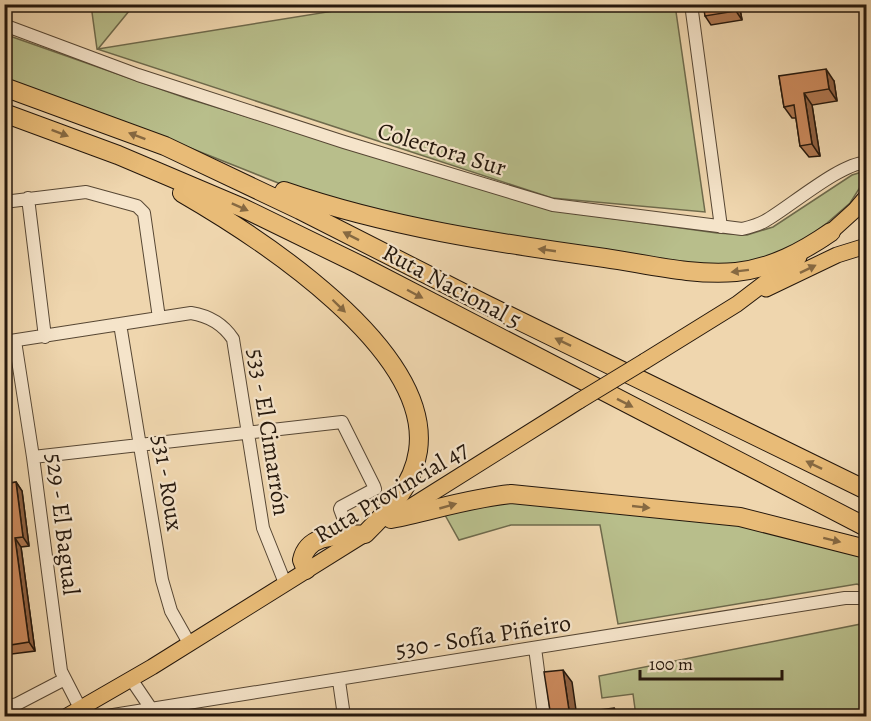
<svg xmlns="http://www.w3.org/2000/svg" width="871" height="721" font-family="Alegreya,serif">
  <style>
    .green { fill: #b8be8b; stroke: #6e6a4c; stroke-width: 1.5 }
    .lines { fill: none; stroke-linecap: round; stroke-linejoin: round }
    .minor-casing { stroke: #574734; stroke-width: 14 }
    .major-casing { stroke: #24170c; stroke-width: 17 }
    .highway-casing { stroke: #24170c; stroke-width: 20 }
    .minor { stroke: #f5e4ca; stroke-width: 12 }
    .major { stroke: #e8bb77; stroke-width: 15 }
    .highway { stroke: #e8bb77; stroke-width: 18 }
    .major-bridge-casing { stroke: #24170c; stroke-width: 17; stroke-linecap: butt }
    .major-bridge { stroke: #e8bb77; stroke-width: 15 }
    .wall { fill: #b07851; stroke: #24170c; stroke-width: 1.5 }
    .shaded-wall { fill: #906142; stroke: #24170c; stroke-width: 1.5 }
    .building { fill: #cd8b5e; stroke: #24170c; stroke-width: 1.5 }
    .oneway { fill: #866942 }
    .labels { text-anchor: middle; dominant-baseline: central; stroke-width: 4.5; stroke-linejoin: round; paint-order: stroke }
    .street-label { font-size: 24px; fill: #24170c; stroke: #f5e4ca }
  </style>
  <rect width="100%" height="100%" fill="#efd6ae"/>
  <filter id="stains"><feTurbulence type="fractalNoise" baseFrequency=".00333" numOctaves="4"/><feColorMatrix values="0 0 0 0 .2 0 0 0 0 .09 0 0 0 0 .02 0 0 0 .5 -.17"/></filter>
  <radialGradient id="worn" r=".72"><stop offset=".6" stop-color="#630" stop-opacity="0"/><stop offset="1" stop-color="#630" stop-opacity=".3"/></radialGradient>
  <path class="green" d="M91,5h43l-36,44 242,-39 -1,-5h336l30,207 -153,-14 -455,-149z
    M4,34l182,64 365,112 166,23 30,2 26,-8 79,-52 10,-3 4,6 -16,25 -23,20 -33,25 -41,18 -32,3 -269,-37 -141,-36 -146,-58 -160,-59z
    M492,501l248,22 126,33v32l-9,-4 -239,40 -18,-99h-89l-52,15 -14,-25z
    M866,623v93h-230l-3,-22 -31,4 -3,-22z"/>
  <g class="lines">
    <g class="minor-casing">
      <path id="minor" d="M691,4l30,223
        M4,25l134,50 206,67 209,63 189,24c8,-2 16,-4 23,-8 22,-12 78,-60 101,-58
        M28,198l17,139
        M4,202l82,-10 51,14 7,7 15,105
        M120,324l42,256 9,31 18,32
        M15,341l18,116 28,214 19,37
        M4,342l187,-29c19,3 32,11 42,26l30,189 22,55
        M33,457l309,-35 32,64 1,3 -4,2 -30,16 -1,2 10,27
        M535,648l9,68
        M131,679l21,31 1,5
        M339,681l5,35
        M4,707l13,-3 48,-25
        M107,716l738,-118h21"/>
    </g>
    <g class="major-casing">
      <path id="major" d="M823,239l32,-29 11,-13
        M766,289l71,-34 29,-9
        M645,361l92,-57 62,-47
        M399,514l180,-113
        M67,716l85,-49 213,-133"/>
    </g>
    <g class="highway-casing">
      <path id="highway" d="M4,87l161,59 135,64 185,94 381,186
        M4,113l114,42 125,53 117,57 506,262
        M284,191c104,36 212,52 321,67 42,6 88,18 131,14 36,-4 66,-20 95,-40
        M182,193c76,44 251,156 236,258 -5,35 -29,59 -53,83 -23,2 -57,-2 -63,26l4,10
        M391,519c40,-8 79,-21 120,-25l229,23 126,32"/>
    </g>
    <use href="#minor" class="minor"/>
    <use href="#major" class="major"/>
    <use href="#highway" class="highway"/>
    <g class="major-bridge-casing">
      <path id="major-bridge" d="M579,401l66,-40"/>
    </g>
    <use href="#major-bridge" class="major-bridge"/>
  </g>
  <path class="wall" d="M739,4l3,16 -31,5 -6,-9z
    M779,76l55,5 3,20 -25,4 8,51 -11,1 -9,-11 -4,-28h-4l-8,-11z
    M16,482l6,9 7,55 -8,1 14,104 -31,4v-171z"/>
  <path class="shaded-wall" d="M735,4h4l3,16 -6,-9z
    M826,69l8,12 3,20 -8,-12z
    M804,93l8,12 8,51 -8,-12z
    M16,482l6,9 7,55 -6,-9z
    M15,538l6,9 14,104 -6,-9z
    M563,670l9,12 5,35h-7z
    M614,708l6,9h-5z"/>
  <path class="building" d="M703,4h32l1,7 -31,5z
    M826,69l3,20 -25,4 8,51 -12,2 -6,-41 -10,2 -5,-31z
    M16,482l7,55 -8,1 14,104 -25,4v-162z
    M563,670l7,47h-19l-7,-45z
    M614,708l1,9h-22l-1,-6z"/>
  <defs><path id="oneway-solid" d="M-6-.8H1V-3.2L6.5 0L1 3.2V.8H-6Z" transform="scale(1.5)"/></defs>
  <g class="oneway">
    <use href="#oneway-solid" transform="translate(60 133) rotate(21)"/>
    <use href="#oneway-solid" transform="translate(137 136) rotate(-159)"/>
    <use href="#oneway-solid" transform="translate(240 207) rotate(24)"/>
    <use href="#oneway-solid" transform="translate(351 236) rotate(-153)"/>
    <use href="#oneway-solid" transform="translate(547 250) rotate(-172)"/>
    <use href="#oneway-solid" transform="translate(808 269) rotate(-26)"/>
    <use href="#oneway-solid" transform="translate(740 271) rotate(173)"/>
    <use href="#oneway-solid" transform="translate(415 294) rotate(28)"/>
    <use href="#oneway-solid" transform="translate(339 306) rotate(44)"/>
    <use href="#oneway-solid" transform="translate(563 342) rotate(-154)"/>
    <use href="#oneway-solid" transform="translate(625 403) rotate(27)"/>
    <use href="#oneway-solid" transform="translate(814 465) rotate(-154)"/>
    <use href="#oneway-solid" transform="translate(448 506) rotate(-16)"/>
    <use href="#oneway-solid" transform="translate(641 507) rotate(6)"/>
    <use href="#oneway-solid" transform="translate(832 540) rotate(14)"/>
  </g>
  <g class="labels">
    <g class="street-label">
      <text transform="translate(442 149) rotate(17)">Colectora Sur</text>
      <text transform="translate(452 286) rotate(28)">Ruta Nacional 5</text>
      <text transform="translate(269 432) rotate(81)">533 - El Cimarrón</text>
      <text transform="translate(168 483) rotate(81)">531 - Roux</text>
      <text transform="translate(391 492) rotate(-31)">Ruta Provincial 47</text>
      <text transform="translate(63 524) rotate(83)">529 - El Bagual</text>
      <text transform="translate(483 636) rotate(-9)">530 - Sofía Piñeiro</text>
    </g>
  </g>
  <rect width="871" height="721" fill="none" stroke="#efd6ae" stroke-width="24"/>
  <rect x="6" y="6" width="859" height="709" fill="none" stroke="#24170c" stroke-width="3"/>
  <rect x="12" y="12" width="847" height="697" fill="none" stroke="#24170c" stroke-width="1.5"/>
  <path d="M640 670v9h142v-9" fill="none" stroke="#24170c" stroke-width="3"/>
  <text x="649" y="670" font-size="18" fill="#24170c" stroke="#f5e4ca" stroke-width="4.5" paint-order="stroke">100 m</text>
  <rect width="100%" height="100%" filter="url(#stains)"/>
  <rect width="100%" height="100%" fill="url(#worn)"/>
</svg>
